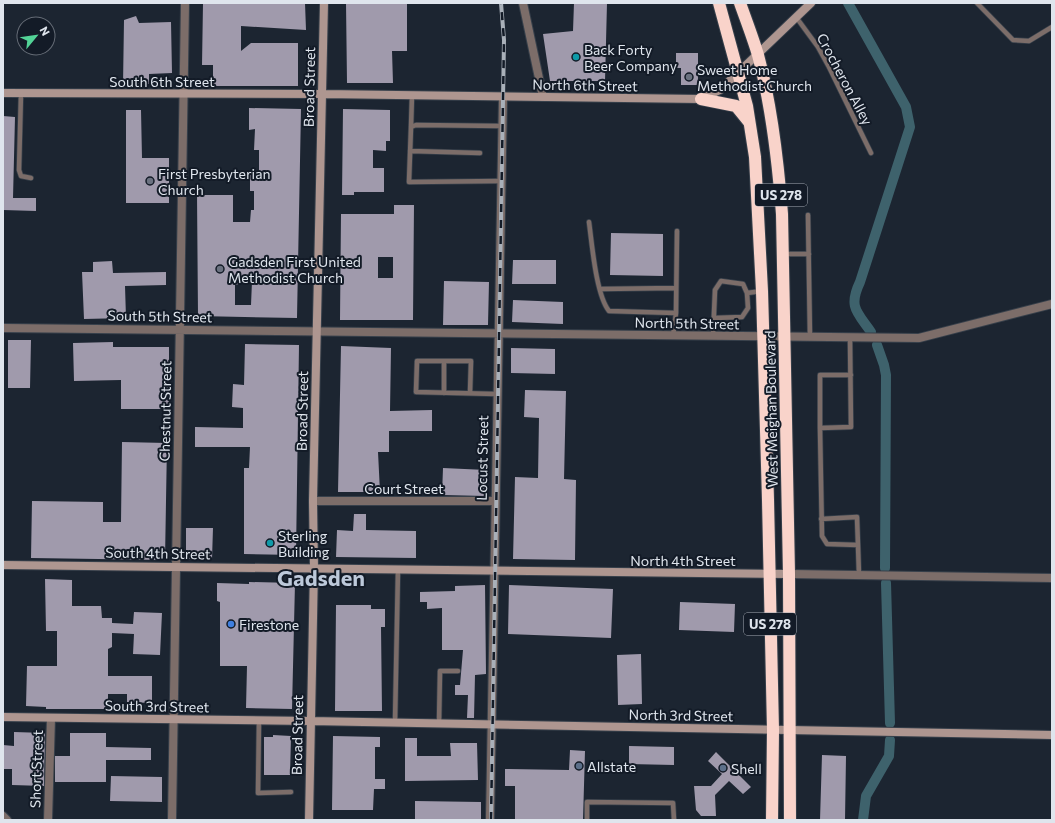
<svg xmlns="http://www.w3.org/2000/svg" width="1055" height="823" font-family="Commissioner,sans-serif">
  <style>
    .lines { fill: none; stroke-linecap: round; stroke-linejoin: round }
    .canal { stroke: #3e626c; stroke-width: 10 }
    .building { fill: #a09aac; fill-rule: evenodd }
    .lane-casing { stroke: #37404b; stroke-width: 6 }
    .street-casing { stroke: #37404b; stroke-width: 10 }
    .secondary-casing { stroke: #37404b; stroke-width: 10 }
    .highway-casing { stroke: #37404b; stroke-width: 14 }
    .lane { stroke: #7c6d69; stroke-width: 4.5 }
    .street { stroke: #7c6d69; stroke-width: 8 }
    .secondary { stroke: #ae9690; stroke-width: 8 }
    .highway { stroke: #f9d3ca; stroke-width: 12 }
    .rail-casing { stroke: #a9b0b9; stroke-width: 4 }
    .rail { stroke: #131b27; stroke-width: 2.5; stroke-dasharray: 8; stroke-linecap: butt }
    .culture-dot { fill: #0f9aa8; stroke: #131b27; stroke-width: 1.5 }
    .worship-dot { fill: #6b7280; stroke: #131b27; stroke-width: 1.5 }
    .shop-dot { fill: #3f7fe0; stroke: #131b27; stroke-width: 1.5 }
    .service-dot { fill: #5c6f8a; stroke: #131b27; stroke-width: 1.5 }
    .labels { text-anchor: middle; dominant-baseline: central; stroke-width: 4; stroke-linejoin: round; paint-order: stroke }
    .shield { fill: #131b27; stroke: #a2a8b2; stroke-width: 1 }
    .shield-label { font-size: 13px; font-weight: bold; fill: #dfe5ed }
    .poi-label { font-size: 14px; fill: #dfe5ed; stroke: #131b27; text-anchor: start }
    .street-label { font-size: 14px; fill: #dfe5ed; stroke: #131b27 }
    .town-label { font-size: 22px; font-weight: bold; fill: #bdc9da; stroke: #131b27 }
  </style>
  <rect width="100%" height="100%" fill="#1c2531"/>
  <g class="lines">
    <path class="canal" d="M848,3l58,104 4,20 -50,155c-12,25 -3,30 11,50
      M877,345l7,20 2,10 -1,193
      M886,583l4,140
      M863,820l3,-24 23,-40 1,-16"/>
  </g>
  <path class="building" d="M203,3h102l1,27 -65,-4v25l10,-8h47v43h-85v-21h-11z
    M346,3h61v48h-15l1,32h-46z
    M574,3h33l-2,78h-55l-7,-47 30,-3z
    M136,16l3,7 32,-1 1,51 -23,1v10l-26,1 1,-65z
    M676,53h22v32h-17v-17h-5z
    M249,108l52,1 -4,209 -99,-2 -1,-121h36v27h17l1,-12h3v-19h-4v-20h9v-21h-5l1,-21 -6,1zM252,281l-1,24h-16v-20z
    M343,109l47,1v31h-4v10l-13,-1v18h11v24h-30v3h-12z
    M126,110h15l1,48h27v45h-43z
    M3,116l12,1 -2,81h23v13l-33,-1z
    M394,205h20l-1,115h-73l1,-106h53zM378,257h15v21h-15z
    M611,233l52,1v42l-53,-1z
    M513,260h43v24h-44z
    M112,261l1,12 53,-1v13l-41,1 1,32 -42,1 -2,-47h11v-10z
    M444,281l45,1 -1,43h-45z
    M513,300l50,2v22l-51,-2z
    M8,340h23l-1,48h-22z
    M113,342v5h56v62h-48v-29l-47,1 -1,-38z
    M245,344l54,1 -3,210 -52,-1v-86h5l1,-21h-55v-20l48,1v-20l-11,-1 1,-23 11,1z
    M341,346l50,2 -1,63 42,-1v21h-43v21h-11l2,40h-42z
    M511,348l44,1v25l-44,-1z
    M525,390l41,1 -2,88 12,1 -1,80 -62,-1 2,-82 23,1 1,-60 -15,-1z
    M122,442l45,1 -2,117 -134,-2 1,-57 71,1v20h18z
    M443,468l43,2 -1,26 -43,-1z
    M354,514h12v16l50,1v27l-80,-1 1,-27 16,1z
    M186,528h27l-1,31h-26z
    M45,579l27,1v26h29l1,12h10v5l21,1 1,-12 28,1 -2,42 -27,-1 1,-20 -22,-1v14l-4,2v27h44v27l-25,-1v-8h-19v15h-62v-2l-20,-1 1,-40h30v-35h-11z
    M249,582l46,1 -3,126 -46,-1 1,-42h-27v-64l-3,-1v-18l32,1z
    M485,585l1,89 -11,1 -1,43h-7l1,-23h-13v-10h5l3,-35h-21v-42l-15,1v-7h-7v-10l35,-1v-5z
    M509,585l104,4 -2,49 -103,-4z
    M680,602l55,2 -1,28 -55,-2z
    M336,605h35v4h14v18h-4l1,84h-47z
    M641,654l1,50 -24,1 -1,-50z
    M14,732l31,1 -1,53 -32,-1v-16h-9v-24l11,1z
    M70,733h36v14l45,1v12h-45v22h-51v-26h15z
    M273,735l18,1 -1,39h-26v-38h9z
    M333,736l47,1v10h-5v32h10v10h-11l-1,21h-41z
    M405,738h12v18h34l-1,-13h27l1,37 -73,1z
    M629,746l45,1v18l-45,-1z
    M570,750l15,1 -2,69h-68v-34h-10v-17l64,1z
    M716,752l35,35 -8,7 -14,-13 -14,14 1,21h-15l-5,-6 -2,-24h17l11,-12 -14,-13z
    M822,755l24,1 -1,64h-25z
    M111,776l51,1v25l-52,-1z
    M415,801l66,1v18h-66z"/>
  <g class="lines">
    <g class="lane-casing">
      <path id="lane" d="M977,3l36,37 16,1 23,-14
        M796,17l22,30 11,20 42,86
        M21,93l-2,77 2,6 10,2
        M411,127l1,-32
        M410,151l70,2
        M501,181l-92,1 2,-55 5,-2 86,1
        M808,215l2,123
        M589,222c3,22 7,73 20,89l67,2
        M784,254h25
        M600,289l76,-1
        M714,318l28,-1 6,-9 -1,-15
        M673,336l3,-23 1,-82
        M713,336l2,-46 6,-9 22,3 4,9 15,-2
        M850,338l1,89 -31,1v-53h31
        M444,361v32
        M470,393l1,-32h-54l-1,31 80,2
        M820,428l2,108 5,8 31,1 1,30
        M821,519l36,-2 1,28
        M259,720l-1,73 33,-1
        M395,723l3,-154
        M439,724l1,-53h18
        M587,820v-18l86,1 1,17"/>
    </g>
    <g class="street-casing">
      <path id="street" d="M523,3l20,94
        M3,328l916,10 133,-34
        M313,501h182
        M789,574l263,4
        M3,816l4,4
        M48,820l3,-102
        M172,820l13,-817
        M490,820l13,-723"/>
    </g>
    <g class="secondary-casing">
      <path id="secondary" d="M3,93l319,1 379,5 19,-9 91,-87
        M3,565l786,9
        M3,717l307,4 742,14
        M309,820l5,-252 -1,-67 11,-498"/>
    </g>
    <g class="highway-casing">
      <path id="highway" d="M719,3l28,103 8,51 7,134 6,209 5,230 -1,90
        M740,3c6,17 13,35 18,52 14,52 20,106 24,159l7,360 1,246
        M701,99l35,7 13,16"/>
    </g>
    <use href="#lane" class="lane"/>
    <use href="#street" class="street"/>
    <use href="#secondary" class="secondary"/>
    <use href="#highway" class="highway"/>
    <g class="rail-casing">
      <path id="rail" d="M491,820l13,-780 -3,-37"/>
    </g>
    <use href="#rail" class="rail"/>
  </g>
  <g class="culture-dot">
    <circle cx="576" cy="57" r="4"/>
    <circle cx="270" cy="543" r="4"/>
  </g>
  <g class="worship-dot">
    <circle cx="689" cy="77" r="4"/>
    <circle cx="150" cy="181" r="4"/>
    <circle cx="220" cy="269" r="4"/>
  </g>
  <circle class="shop-dot" cx="231" cy="624" r="4"/>
  <g class="service-dot">
    <circle cx="579" cy="766" r="4"/>
    <circle cx="723" cy="768" r="4"/>
  </g>
  <g class="labels">
    <g class="shield">
      <rect x="755" y="184" width="52" height="22" rx="3"/>
      <rect x="744" y="613" width="52" height="22" rx="3"/>
    </g>
    <g class="shield-label">
      <text x="781" y="195">US 278</text>
      <text x="770" y="624">US 278</text>
    </g>
    <g class="poi-label">
      <text x="584" y="49">Back Forty<tspan x="584" dy="16">Beer Company</tspan></text>
      <text x="697" y="69">Sweet Home<tspan x="697" dy="16">Methodist Church</tspan></text>
      <text x="158" y="173">First Presbyterian<tspan x="158" dy="16">Church</tspan></text>
      <text x="228" y="261">Gadsden First United<tspan x="228" dy="16">Methodist Church</tspan></text>
      <text x="278" y="535">Sterling<tspan x="278" dy="16">Building</tspan></text>
      <text x="239" y="624">Firestone</text>
      <text x="587" y="766">Allstate</text>
      <text x="731" y="768">Shell</text>
    </g>
    <g class="street-label">
      <text transform="translate(845 79) rotate(62)">Crocheron Alley</text>
      <text x="162" y="81">South 6th Street</text>
      <text transform="translate(585 85) rotate(1)">North 6th Street</text>
      <text transform="translate(309 87) rotate(-89)">Broad Street</text>
      <text transform="translate(160 316) rotate(1)">South 5th Street</text>
      <text transform="translate(687 323) rotate(1)">North 5th Street</text>
      <text transform="translate(771 409) rotate(-91)">West Meighan Boulevard</text>
      <text transform="translate(165 411) rotate(-89)">Chestnut Street</text>
      <text transform="translate(302 411) rotate(-89)">Broad Street</text>
      <text transform="translate(482 458) rotate(-89)">Locust Street</text>
      <text x="404" y="488">Court Street</text>
      <text transform="translate(158 553) rotate(1)">South 4th Street</text>
      <text x="683" y="560">North 4th Street</text>
      <text transform="translate(157 706) rotate(1)">South 3rd Street</text>
      <text transform="translate(681 715) rotate(1)">North 3rd Street</text>
      <text transform="translate(297 735) rotate(-89)">Broad Street</text>
      <text transform="translate(36 769) rotate(-88)">Short Street</text>
    </g>
    <g class="town-label">
      <text x="321" y="577">Gadsden</text>
    </g>
  </g>
  <rect width="1055" height="823" fill="none" stroke="#dfe5ed" stroke-width="8"/>
  <g transform="translate(36 36) rotate(61)"><circle r="19" fill="#131b27" stroke="#656c76"/>
  <path d="M0-3L7 15L0 10L-7 15Z" fill="#52d397"/>
  <text y="-6" font-size="11" font-weight="bold" text-anchor="middle" fill="#dfe5ed">N</text>
  </g>
</svg>
